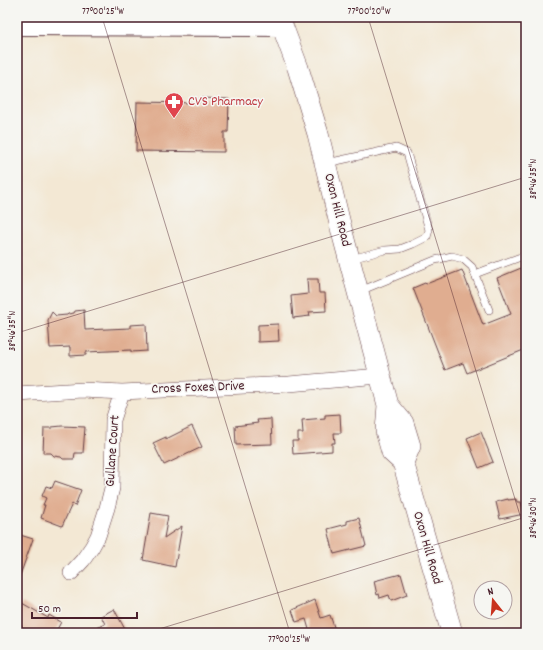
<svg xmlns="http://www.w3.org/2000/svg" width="543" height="650" font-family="Dekko,sans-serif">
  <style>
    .building { fill: #e0ad90 }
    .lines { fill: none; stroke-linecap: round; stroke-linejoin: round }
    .service-casing { stroke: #633d44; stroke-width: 8 }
    .minor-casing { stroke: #633d44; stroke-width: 16 }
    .tertiary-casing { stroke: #633d44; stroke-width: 20 }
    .secondary-casing { stroke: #633d44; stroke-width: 22 }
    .service { stroke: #fff; stroke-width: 7 }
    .minor { stroke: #fff; stroke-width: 15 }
    .tertiary { stroke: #fff; stroke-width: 18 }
    .secondary { stroke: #fff; stroke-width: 21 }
    .ticks { fill: none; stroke: #4a1f2b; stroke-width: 1; stroke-opacity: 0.45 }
    .labels { text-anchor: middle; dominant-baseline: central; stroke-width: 3; stroke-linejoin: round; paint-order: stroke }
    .health-label { font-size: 14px; fill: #be3a42; stroke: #f6f6f2; text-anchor: start }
    .street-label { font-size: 14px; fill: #4a1f2b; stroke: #f6f6f2 }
    .neatline { fill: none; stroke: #4a1f2b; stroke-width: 1.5 }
    .ticks-label { font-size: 10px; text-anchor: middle; fill: #4a1f2b }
  </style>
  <rect width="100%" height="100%" fill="#f6f6f2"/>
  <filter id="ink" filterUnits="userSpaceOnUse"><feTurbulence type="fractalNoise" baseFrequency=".025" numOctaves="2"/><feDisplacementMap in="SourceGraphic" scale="8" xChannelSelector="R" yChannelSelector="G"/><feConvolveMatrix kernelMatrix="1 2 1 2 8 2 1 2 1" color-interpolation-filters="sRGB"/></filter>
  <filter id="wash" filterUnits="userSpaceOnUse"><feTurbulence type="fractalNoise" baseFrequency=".012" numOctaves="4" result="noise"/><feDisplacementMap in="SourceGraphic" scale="16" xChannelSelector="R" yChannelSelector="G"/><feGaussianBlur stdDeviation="0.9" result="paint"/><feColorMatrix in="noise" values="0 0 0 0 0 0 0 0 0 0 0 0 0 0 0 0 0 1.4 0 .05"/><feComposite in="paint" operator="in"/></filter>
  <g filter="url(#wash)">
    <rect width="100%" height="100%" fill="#f3e8d4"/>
    <g id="blocks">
      <path class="building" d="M200,98l29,1 -1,33h-4v20l-88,-1 1,-49 62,1z
        M526,266v83l-59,24 -4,-10 -18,7 -32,-82 12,-5 1,1 36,-14 21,55 28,-11 -14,-36z
        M307,279h11l1,14h6l1,18 -17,1 1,4 -17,2 -2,-22 17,-2z
        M84,310l1,20 45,-2v-3l16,-1 1,27 -16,1v-2l-45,2v3l-16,1v-9l-20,1 -2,-28 4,-8 4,4 11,-1 1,-1 6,-1 1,-2z
        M278,324l1,17 -21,1v-17z
        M340,414l1,19h-7l1,10h-3v8l-39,3 -1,-13h6v-8h5l-1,-13 23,-2v-3z
        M271,419l1,25 -36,1 -1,-19 23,-3 -1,-3z
        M62,426l23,1 -2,26h-8l-1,6h-11l-2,-2 -7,-1 -3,-3h-8l1,-25h9l-1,-1z
        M192,426l10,21 -38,18 -11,-22 13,-6v2z
        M481,432l12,30 -14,6 -12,-30z
        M55,481l26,9 -6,16 -3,-2 -10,22 -21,-8 4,-13h-2l3,-7 -4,-2 4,-10 6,2z
        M508,499v1l8,-1 1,3h4l3,12 -24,5 -4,-17z
        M151,513l17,3 -4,22 18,-12 -7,41 -32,-7z
        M359,518l7,28 -32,8 -6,-25 19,-5v-3z
        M17,534l16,5 -14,39h-2z
        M401,574l6,21 -16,6 -2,-6 -9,3 -1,-4 -2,1 -3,-14z
        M315,600l6,18 9,-3 6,18h-26l-4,-14 -10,3 -4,-12z
        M17,603l4,3 1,-3 26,15 1,-3 12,7 -6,11h-26l-12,-6z
        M114,609l13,24h-43l21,-9 -4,-8z"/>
    </g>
  </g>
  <g filter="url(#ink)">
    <use href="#blocks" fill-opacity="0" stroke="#633d44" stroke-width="1"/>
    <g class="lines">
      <g class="service-casing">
        <path id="service" d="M327,163l69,-15 11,5 22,77 -2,7 -14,7 -13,5 -15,1 -34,9
          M475,274l51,-19
          M360,291l75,-31 17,-4 11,3 9,8 17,43"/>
      </g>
      <g class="minor-casing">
        <path id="minor" d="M17,394l66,-4 39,2 167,-8 90,-8
          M71,573l12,-13 9,-13 6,-11 9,-28 5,-20 1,-68 9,-28"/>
      </g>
      <g class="tertiary-casing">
        <path id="tertiary" d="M17,26l266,1"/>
      </g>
      <g class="secondary-casing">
        <path id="secondary" d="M279,17l19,51 20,66 24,98 46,173 -2,26 6,21 11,10 49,171
          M388,405l15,18 7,23 -7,16"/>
      </g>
      <use href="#service" class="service"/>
      <use href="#minor" class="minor"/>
      <use href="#tertiary" class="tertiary"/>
      <use href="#secondary" class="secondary"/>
    </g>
  </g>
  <path class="ticks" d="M102,17l188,616M368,17l158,518M17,333l509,-156M17,609l7,24M146,633l380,-116"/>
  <defs>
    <g id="pharmacy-pin" transform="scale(1)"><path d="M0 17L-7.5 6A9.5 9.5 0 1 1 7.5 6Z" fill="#e0444e" stroke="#f6f6f2"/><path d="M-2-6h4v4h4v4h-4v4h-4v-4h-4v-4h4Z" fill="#fff"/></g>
  </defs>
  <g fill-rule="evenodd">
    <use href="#pharmacy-pin" x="174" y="102"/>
  </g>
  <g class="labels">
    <g class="health-label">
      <text x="188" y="102">CVS Pharmacy</text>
    </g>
    <g class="street-label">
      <text transform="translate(337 210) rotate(76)">Oxon Hill Road</text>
      <text transform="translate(198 388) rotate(-2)">Cross Foxes Drive</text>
      <text transform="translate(113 451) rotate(-86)">Gullane Court</text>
      <text transform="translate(427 548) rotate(74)">Oxon Hill Road</text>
    </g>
  </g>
  <rect width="543" height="650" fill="none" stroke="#f6f6f2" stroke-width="44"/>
  <g transform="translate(493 600) rotate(343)"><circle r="19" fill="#f6f6f2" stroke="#b1a0a2"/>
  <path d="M0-3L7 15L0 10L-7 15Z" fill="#c8321e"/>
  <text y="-6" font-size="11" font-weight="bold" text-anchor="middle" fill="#4a1f2b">N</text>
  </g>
  <path d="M32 612v6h105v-6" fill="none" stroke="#4a1f2b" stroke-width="2"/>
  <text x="38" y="612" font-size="12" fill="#4a1f2b" stroke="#f6f6f2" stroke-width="3" paint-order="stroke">50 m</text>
  <rect x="22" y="22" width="499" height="606" class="neatline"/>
  <g class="ticks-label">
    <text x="103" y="14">77°00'25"W</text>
    <text x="369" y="14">77°00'20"W</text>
    <text transform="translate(532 179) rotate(-90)" y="4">38°46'35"N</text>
    <text transform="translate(11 331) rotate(-90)" y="4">38°46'35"N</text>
    <text transform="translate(532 518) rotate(-90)" y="4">38°46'30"N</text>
    <text x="289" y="642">77°00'25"W</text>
  </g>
</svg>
